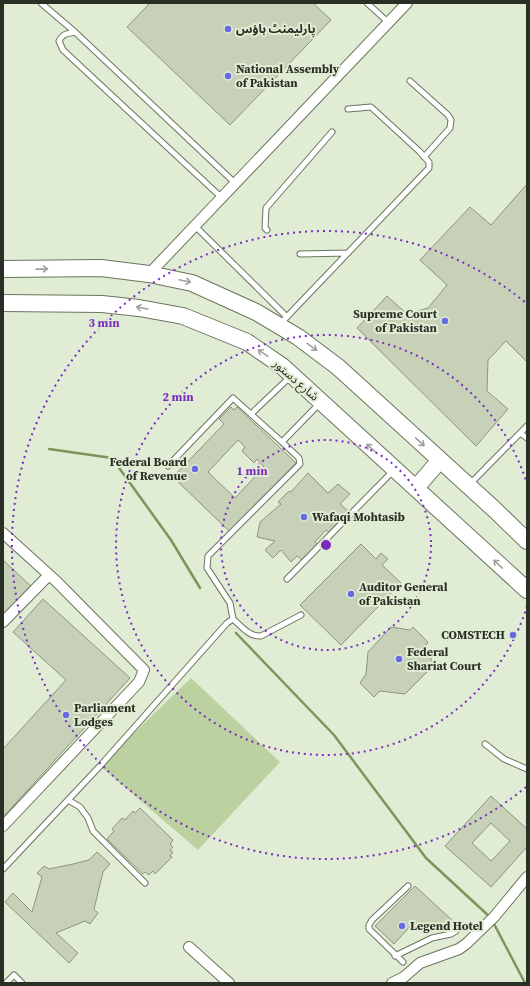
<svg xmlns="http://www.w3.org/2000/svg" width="530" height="986" font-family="'Source Serif 4','Noto Sans Arabic',serif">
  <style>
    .green { fill: #bbd1a0 }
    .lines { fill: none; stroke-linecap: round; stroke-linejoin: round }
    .stream { stroke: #7d955b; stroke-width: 2.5 }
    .building { fill: #c6d1b8; stroke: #8c967f; fill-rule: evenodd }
    .service-casing { stroke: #6b755f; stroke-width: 7 }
    .minor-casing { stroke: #6b755f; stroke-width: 12 }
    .primary-casing { stroke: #6b755f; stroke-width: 18 }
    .service { stroke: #fff; stroke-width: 5 }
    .minor { stroke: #fff; stroke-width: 10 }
    .primary { stroke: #fff; stroke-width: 16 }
    .oneway { stroke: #9fa19d }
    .ring { fill: none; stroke: #7b2cbf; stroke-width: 2; stroke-dasharray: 2 4 }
    .poi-dot { fill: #656ae3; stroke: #e0ecd3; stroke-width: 1.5 }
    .labels { text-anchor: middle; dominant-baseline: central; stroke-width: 4; stroke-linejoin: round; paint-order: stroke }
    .poi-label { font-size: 12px; font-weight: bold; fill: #2a2f25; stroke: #e0ecd3; text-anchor: start }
    .street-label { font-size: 12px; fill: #2a2f25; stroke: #e0ecd3 }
    .centre { fill: #7b2cbf; stroke: #e0ecd3; stroke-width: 2 }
    .ring-label { font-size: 12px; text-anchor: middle; font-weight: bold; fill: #7b2cbf; stroke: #e0ecd3; stroke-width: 4; stroke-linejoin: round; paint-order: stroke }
  </style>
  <rect width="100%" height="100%" fill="#e0ecd3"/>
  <path class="green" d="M191,678l89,84 -82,88 -98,-84z"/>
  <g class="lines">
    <path class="stream" d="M49,449l63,9 59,82 29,48
      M236,633l98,102 92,123 65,60
      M493,922l32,61"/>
  </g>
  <path class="building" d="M150,3h163l18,17 -101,105 -103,-98z
    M527,184v178l-21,-21 -18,19 -1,31 21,18 -32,37 -119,-118 30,-32 20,18 21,-6 19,-23 -27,-25 50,-53 21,18z
    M231,407l3,3 3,-3 59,56 -66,69 -57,-55 51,-53 -5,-5zM238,440l7,7 -3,4 12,12 3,-4 7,8 -29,31 -27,-26z
    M308,473l20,20 10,-9 12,10 -10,10 8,7 -19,21 -3,-2 -11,12 2,2 -15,16 -5,-4 -6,6 -10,-12 -8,8 -8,-8 10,-9 -18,-4 3,-15 21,-18 -3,-2 10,-10 4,-1z
    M361,544l15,15 5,-6 7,6 -6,6 19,18 -60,62 -41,-40z
    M3,560l30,28 -30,31z
    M43,599l87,79 -127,139v-68l63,-69 -53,-48z
    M391,627l19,3 3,-3 15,15 -3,4 9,19 -29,29 -25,-3 -6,6 -14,-14 6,-9 2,-22z
    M491,796l36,33v18l-36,40 -46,-41zM491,823l19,18 -19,20 -19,-18z
    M140,808l33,32 -3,4 3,3 -3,3 3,2 -3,4 2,1 -17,17 -2,-3 -4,4 -4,-3 -2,2 -36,-35 7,-8 -2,-2 10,-11 3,2 8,-9 2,2z
    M97,852l13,12 -7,8 -9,37 4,4 -8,11 -5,-3 -29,12 22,20 -9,10 -64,-61 8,-9 19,19 10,-35 -5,-4 7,-7 5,3 24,-5 16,-4z
    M415,886l39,36 -18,7 -11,-2 -11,-5 -20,22 -19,-18z"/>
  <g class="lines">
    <g class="service-casing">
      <path id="service" d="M41,3l34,29 161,152
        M367,3l22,20
        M75,32c-8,2 -12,1 -16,9l4,9 159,148
        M410,81l38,34 3,5 -1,8 -26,29
        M195,226l92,91
        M267,230l-2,-2 1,-20 66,-76
        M300,254l48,-1
        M280,324l149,-156v-6l-10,-11 -48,-44 -23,2
        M251,414l40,-38
        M520,433l7,5
        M168,466l65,-68 49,44 37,-38
        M470,484l57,-58
        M287,579l106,-108
        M233,619l-3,-16 -23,-35 1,-12 92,-92 -1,-6 -17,-16
        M485,744l19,15 23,10
        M68,800l12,7 8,11 5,13 52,52
        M3,869l97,-103 127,-143 6,-4c8,7 16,18 28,17l40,-21
        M395,956l37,-18 19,-4 5,-3
        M403,962l-34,-33v-4l3,-5 36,-34
        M6,983l8,-8 8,8"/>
    </g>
    <g class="minor-casing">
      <path id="minor" d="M149,274l258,-271
        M3,533l54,49 87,88 -5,12 -136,144
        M3,622l46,-47
        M189,947l40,36
        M392,983l12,-6 16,-14 39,-14 7,-5 28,-27 33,-40"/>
    </g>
    <g class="primary-casing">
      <path id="primary" d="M3,269l98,-1 48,6 43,9 64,29 42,25 40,30 157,143 32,31
        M3,303l99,1 37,4 44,8 64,26 35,24 245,224
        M416,488l24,-28"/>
    </g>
    <use href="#service" class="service"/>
    <use href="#minor" class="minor"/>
    <use href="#primary" class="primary"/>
  </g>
  <defs><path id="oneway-shaft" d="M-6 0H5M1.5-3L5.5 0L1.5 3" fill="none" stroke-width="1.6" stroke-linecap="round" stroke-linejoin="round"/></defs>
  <g class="oneway">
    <use href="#oneway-shaft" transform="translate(42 269) rotate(-1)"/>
    <use href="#oneway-shaft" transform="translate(185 281) rotate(12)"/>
    <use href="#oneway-shaft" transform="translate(142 308) rotate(-170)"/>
    <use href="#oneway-shaft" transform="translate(312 347) rotate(36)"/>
    <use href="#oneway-shaft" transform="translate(263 353) rotate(-146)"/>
    <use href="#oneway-shaft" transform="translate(420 442) rotate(43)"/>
    <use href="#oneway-shaft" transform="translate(371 448) rotate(-138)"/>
    <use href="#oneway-shaft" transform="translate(498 564) rotate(-137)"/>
  </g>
  <g class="ring">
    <circle cx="326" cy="545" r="105"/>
    <path d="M527 606A210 210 0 1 1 527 484"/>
    <path d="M526 787A314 314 0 1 1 526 303"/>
  </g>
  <g class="poi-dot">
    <circle cx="228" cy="29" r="4"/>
    <circle cx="228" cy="76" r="4"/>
    <circle cx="445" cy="321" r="4"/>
    <circle cx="195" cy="469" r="4"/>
    <circle cx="304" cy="517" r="4"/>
    <circle cx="351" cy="594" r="4"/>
    <circle cx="513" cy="635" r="4"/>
    <circle cx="399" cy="659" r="4"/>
    <circle cx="66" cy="715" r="4"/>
    <circle cx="402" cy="926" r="4"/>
  </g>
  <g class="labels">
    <g class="poi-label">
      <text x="236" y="29">پارلیمنٹ ہاؤس</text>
      <text x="236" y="69">National Assembly<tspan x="236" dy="14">of Pakistan</tspan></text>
      <text x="437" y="314" text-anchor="end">Supreme Court<tspan x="437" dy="14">of Pakistan</tspan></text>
      <text x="187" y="462" text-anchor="end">Federal Board<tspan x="187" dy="14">of Revenue</tspan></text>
      <text x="312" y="517">Wafaqi Mohtasib</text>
      <text x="359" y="587">Auditor General<tspan x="359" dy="14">of Pakistan</tspan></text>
      <text x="505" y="635" text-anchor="end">COMSTECH</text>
      <text x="407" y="652">Federal<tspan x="407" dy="14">Shariat Court</tspan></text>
      <text x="74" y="708">Parliament<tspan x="74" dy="14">Lodges</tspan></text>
      <text x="410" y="926">Legend Hotel</text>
    </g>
    <g class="street-label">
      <text transform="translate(296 380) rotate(41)">شارع دستور</text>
    </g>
  </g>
  <circle cx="326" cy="545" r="6" class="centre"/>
  <g class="ring-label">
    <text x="104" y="327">3 min</text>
    <text x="178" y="401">2 min</text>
    <text x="252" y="475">1 min</text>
  </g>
  <rect width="530" height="986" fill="none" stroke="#2a2f25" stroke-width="8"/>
</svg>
